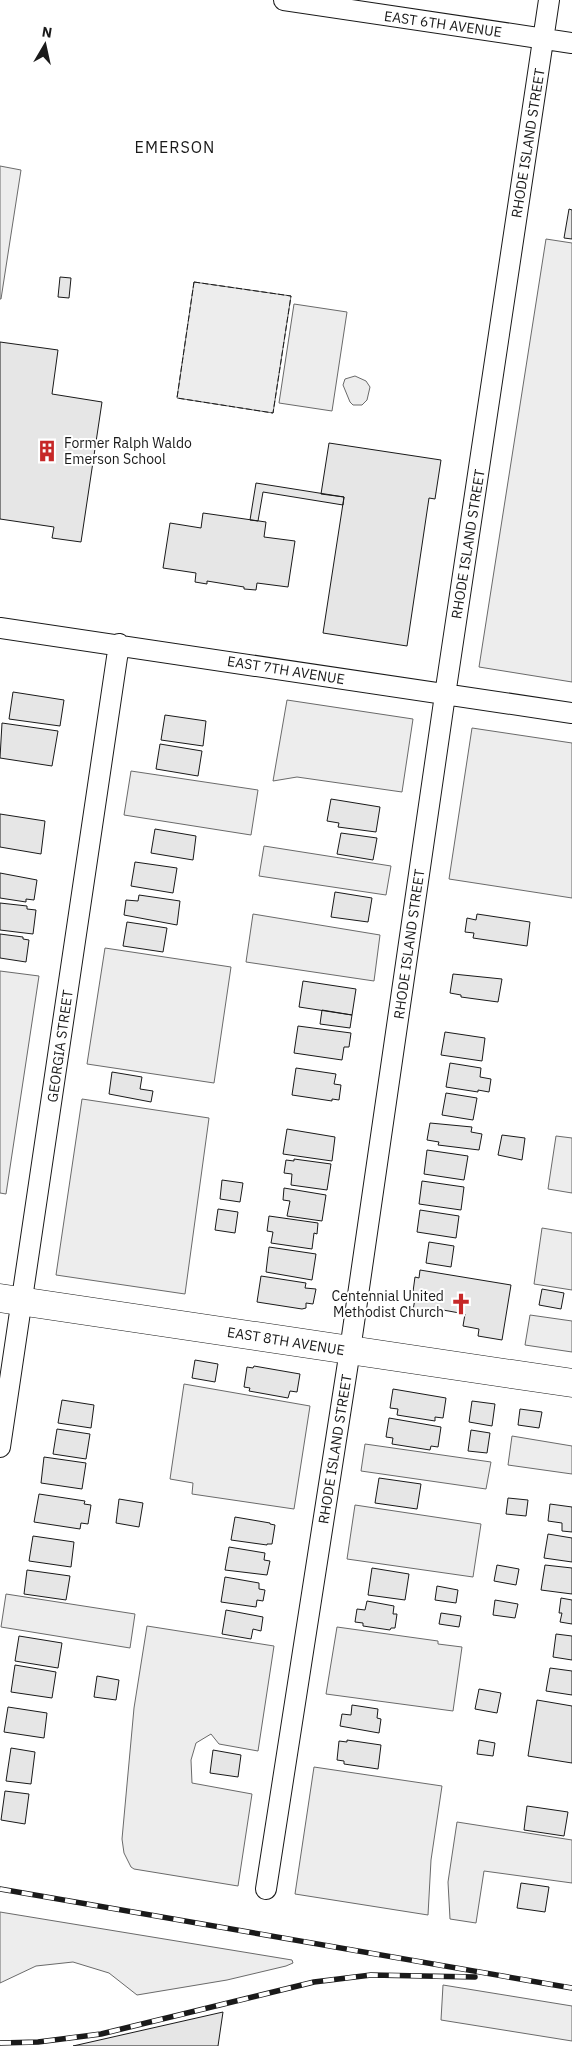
<svg xmlns="http://www.w3.org/2000/svg" width="572" height="2046" font-family="'IBM Plex Sans',sans-serif">
  <style>
    .built { fill: #ededed; stroke: #6a6a6a }
    .building { fill: #e6e6e6; stroke: #1a1a1a }
    .lines { fill: none; stroke-linecap: round; stroke-linejoin: round }
    .street-casing { stroke: #1a1a1a; stroke-width: 22 }
    .secondary-casing { stroke: #1a1a1a; stroke-width: 29 }
    .street { stroke: #fff; stroke-width: 20 }
    .secondary { stroke: #fff; stroke-width: 28 }
    .rail-casing { stroke: #1a1a1a; stroke-width: 5.5 }
    .rail { stroke: #fff; stroke-width: 4; stroke-dasharray: 11; stroke-linecap: butt }
    .fence { stroke: #1a1a1a; stroke-width: 1; stroke-dasharray: 6 2.5; stroke-linecap: butt }
    .labels { text-anchor: middle; dominant-baseline: central; stroke-width: 4; stroke-linejoin: round; paint-order: stroke }
    .street-label { font-size: 14px; fill: #1a1a1a; stroke: #fff }
    .poi-label { font-size: 14px; fill: #1a1a1a; stroke: #fff; text-anchor: start }
    .quarter-label { font-size: 16px; letter-spacing: 1px; fill: #1a1a1a; stroke: #fff }
  </style>
  <rect width="100%" height="100%" fill="#fff"/>
  <path class="built" d="M0,166l21,4 -20,129h-1z
    M546,239l26,4v439l-93,-15z
    M194,282l97,14 -18,117 -96,-15z
    M294,304l53,8 -15,99 -53,-8z
    M355,376l11,5 4,6 -3,13 -5,5h-9l-3,-3 -7,-17 2,-6z
    M287,700l126,19 -11,73 -105,-15 -24,4z
    M472,728l100,15v155l-123,-19z
    M131,771l127,19 -7,45 -127,-20z
    M264,846l127,20 -5,29 -127,-19z
    M253,914l127,21 -6,46 -128,-19z
    M105,948l126,19 -17,116 -127,-19z
    M0,971l39,5 -33,218 -6,-1z
    M82,1099l127,19 -24,176 -129,-19z
    M556,1136l16,2v55l-24,-4z
    M542,1228l30,5v57l-38,-6z
    M530,1315l42,6v31l-47,-7z
    M184,1384l126,22 -16,103 -102,-15 1,-11 -23,-4z
    M512,1436l60,10v28l-64,-9z
    M365,1444l126,18 -5,27 -125,-18z
    M355,1505l126,19 -8,53 -126,-18z
    M6,1594l129,20 -5,34 -129,-21z
    M147,1626l127,20 -16,105 -39,-7 -8,-10 -15,9 -5,17 1,23 60,11 -14,92 -104,-17 -3,-2 -7,-14 -2,-14 12,-131z
    M337,1627l101,14v3l24,3 -9,64 -127,-17z
    M314,1767l128,19 -11,74 -3,55 -133,-21z
    M457,1822l115,18v43l-88,-12 -8,52 -26,-4 -2,-37z
    M0,1912l292,48 1,3 -7,3 -59,14 -90,15 -28,-22 -36,-11 -37,4 -36,17z
    M443,1985l129,21v35l-131,-21z"/>
  <path class="building" d="M569,209l3,1v29l-8,-1z
    M60,277l11,1 -2,20 -11,-1z
    M0,342l58,8 -6,44 50,8 -21,140 -29,-4 2,-11 -54,-8z
    M329,443l112,17 -6,39 -6,-1 -22,148 -84,-13 21,-136 -23,-3z
    M256,483l88,14 -1,8 -80,-13 -5,29 -8,-1z
    M203,513l63,9 -2,15 31,4 -7,46 -31,-4 -1,7 -12,-1v-2l-37,-6v3l-12,-2 1,-9 -33,-5 7,-45 31,5z
    M13,692l51,8 -4,26 -51,-7z
    M165,715l41,6 -3,25 -42,-6z
    M2,723l56,8 -6,35 -52,-8z
    M160,744l42,7 -4,25 -42,-7z
    M331,799l49,8 -4,25 -38,-5 1,-4 -12,-2z
    M0,814l45,7 -4,33 -41,-7z
    M155,829l41,7 -3,24 -42,-7z
    M341,833l36,5 -4,22 -36,-6z
    M135,862l42,6 -4,25 -42,-7z
    M0,873l37,7 -3,20 -8,-1v3l-26,-4z
    M335,892l37,6 -4,24 -37,-5z
    M139,895l41,6 -3,24 -53,-10 2,-15 12,1z
    M0,903l27,3v3l9,1 -3,24 -33,-4z
    M477,914l53,8 -3,24 -54,-8 1,-5 -9,-1 2,-14 9,2z
    M127,922l40,6 -4,24 -40,-6z
    M0,934l23,3v2l6,1 -3,22 -26,-4z
    M453,974l49,5 -4,23 -37,-5v-2l-11,-2z
    M303,981l53,8 -4,26 -53,-8z
    M322,1010l30,5 -2,13 -30,-4z
    M298,1026l53,7 -2,14h-5l-2,13 -48,-7z
    M445,1032l40,6 -3,23 -41,-6z
    M450,1063l31,5 -1,9 11,2 -2,13 -11,-2v2l-32,-5z
    M296,1068l40,6 -2,10 7,1 -2,15 -7,-1v2l-40,-6z
    M112,1072l30,5 -2,12 13,2 -2,11 -42,-8z
    M446,1093l31,5 -4,22 -31,-5z
    M430,1123l42,4 -1,5 11,2 -3,16 -41,-5 1,-3 -12,-2z
    M287,1129l48,8 -3,24 -49,-7z
    M502,1135l23,3 -3,22 -24,-5z
    M427,1150l41,6 -4,24 -40,-6z
    M294,1159l37,5 -4,26 -36,-5 1,-11 -8,-1 2,-13 8,1z
    M222,1180l21,3 -3,19 -20,-3z
    M422,1181l42,6 -3,23 -42,-6z
    M284,1188l42,7 -4,26 -35,-5 3,-15 -7,-1z
    M218,1209l20,3 -3,21 -20,-3z
    M420,1210l39,6 -3,22 -39,-6z
    M269,1216l49,7 -1,11 -3,-1 -2,16 -41,-6 2,-11 -6,-1z
    M429,1242l25,4 -3,21 -25,-4z
    M269,1247l47,7 -4,26 -46,-8z
    M420,1270l91,15 -9,55 -24,-4 1,-7 -16,-3 2,-12 -33,-6 -1,5 -18,-3 2,-11h-3l3,-22 4,1z
    M261,1276l45,7 -1,5 11,1 -3,15 -7,-1v5l-4,1 -45,-7z
    M542,1289l22,4 -3,16 -22,-4z
    M195,1360l23,4 -3,18 -23,-4z
    M254,1366l46,8 -3,18 -7,-1 -2,7 -39,-7 1,-3 -6,-1 3,-20 6,1z
    M393,1389l53,9 -3,20 -8,-1v4l-38,-6 1,-6 -8,-1z
    M62,1400l32,5 -3,23 -33,-5z
    M472,1401l23,3 -3,22 -23,-4z
    M520,1409l22,3 -3,16 -21,-3z
    M389,1418l52,9 -3,20 -7,-1 -1,4 -38,-6 1,-6 -7,-1z
    M57,1429l33,5 -4,25 -33,-5z
    M471,1430l19,3 -3,20 -19,-2z
    M44,1457l42,6 -4,26 -41,-6z
    M379,1478l42,6 -4,25 -42,-6z
    M39,1494l46,7 -1,3 7,1 -3,19 -7,-1 -1,6 -46,-7z
    M508,1498l20,2 -2,16 -20,-2z
    M119,1499l24,4 -4,24 -23,-4z
    M550,1504l22,3v25l-10,-1v-8l-14,-2z
    M235,1517l35,6v1l5,1 -3,19h-5v1l-36,-5z
    M548,1534l24,4v24l-28,-4z
    M33,1536l41,6 -3,25 -42,-6z
    M229,1547l36,6 -1,7 6,1 -3,14 -42,-5z
    M497,1565l22,4 -3,16 -22,-4z
    M545,1565l27,3v26l-31,-4z
    M372,1568l37,6 -4,26 -37,-5z
    M27,1570l43,6 -4,24 -42,-6z
    M225,1577l34,6v6l6,1 -2,11 -6,-1 -1,7 -35,-5z
    M437,1586l21,4 -2,13 -21,-3z
    M561,1598l11,2v24l-12,-2 2,-9h-3z
    M495,1600l23,4 -3,14 -22,-3z
    M367,1601l27,5 -1,8h4l-2,14h-4l-1,2 -27,-4v-3l-8,-1 2,-13 8,1z
    M226,1610l37,7 -2,14 -8,-2 -2,10 -29,-5z
    M441,1613l20,3 -2,11 -20,-3z
    M556,1634l16,2v24l-19,-3z
    M19,1636l43,7 -4,25 -43,-7z
    M15,1665l41,7 -4,26 -41,-6z
    M550,1668l22,3v24l-26,-4z
    M97,1676l22,4 -3,20 -22,-3z
    M479,1689l22,4 -4,20 -22,-4z
    M537,1700l35,6v57l-44,-7z
    M352,1705l26,4 -1,9 4,1 -2,14 -39,-7 2,-12 9,1z
    M8,1707l39,6 -3,25 -40,-6z
    M347,1740l34,5 -3,24 -34,-5v-3l-7,-1 2,-19 8,1z
    M479,1740l16,3 -2,13 -16,-2z
    M11,1748l24,4 -4,32 -25,-3z
    M213,1750l28,5 -3,22 -28,-4z
    M5,1791l24,3 -4,30 -24,-4z
    M527,1806l41,6 -4,24 -40,-6z
    M521,1883l28,4 -4,25 -28,-4z
    M223,2012l-5,34h-145z"/>
  <g class="lines">
    <g class="street-casing">
      <path id="street" d="M284,0l288,43
        M0,628l572,85
        M0,1447l119,-803
        M266,1889l84,-539 95,-655 104,-695"/>
    </g>
    <g class="secondary-casing">
      <path id="secondary" d="M0,1298l572,85"/>
    </g>
    <use href="#street" class="street"/>
    <use href="#secondary" class="secondary"/>
    <g class="rail-casing">
      <path id="rail" d="M0,1889l572,99
        M0,2043l38,-1 63,-8 213,-52 57,-7 104,2"/>
    </g>
    <use href="#rail" class="rail"/>
    <path class="fence" d="M194,282l97,14 -18,117 -96,-15z"/>
  </g>
  <defs>
    <g id="building-bare" transform="scale(1.725)"><path d="M-4-6H4V6H1V3H-1V6H-4ZM-2.5-4.3h1.7v1.8h-1.7ZM.8-4.3h1.7v1.8H.8ZM-2.5-1h1.7V.8h-1.7ZM.8-1h1.7V.8H.8Z" fill="#c62828" stroke="#fff" stroke-width="2.5" paint-order="stroke"/></g>
    <g id="church-bare" transform="scale(1.725)"><path d="M-1.2-6h2.4v3.5h3.3v2.4h-3.3V6h-2.4V-.1h-3.3v-2.4h3.3Z" fill="#c62828" stroke="#fff" stroke-width="2.5" paint-order="stroke"/></g>
  </defs>
  <g fill-rule="evenodd">
    <use href="#building-bare" x="47" y="451"/>
    <use href="#church-bare" x="461" y="1304"/>
  </g>
  <g class="labels">
    <g class="street-label">
      <text transform="translate(443 24) rotate(8)">EAST 6TH AVENUE</text>
      <text transform="translate(528 143) rotate(-81)">RHODE ISLAND STREET</text>
      <text transform="translate(468 544) rotate(-81)">RHODE ISLAND STREET</text>
      <text transform="translate(286 670) rotate(9)">EAST 7TH AVENUE</text>
      <text transform="translate(409 944) rotate(-82)">RHODE ISLAND STREET</text>
      <text transform="translate(60 1046) rotate(-82)">GEORGIA STREET</text>
      <text transform="translate(286 1341) rotate(9)">EAST 8TH AVENUE</text>
      <text transform="translate(335 1449) rotate(-81)">RHODE ISLAND STREET</text>
    </g>
    <g class="poi-label">
      <text x="64" y="443">Former Ralph Waldo<tspan x="64" dy="16">Emerson School</tspan></text>
      <text x="444" y="1296" text-anchor="end">Centennial United<tspan x="444" dy="16">Methodist Church</tspan></text>
    </g>
    <g class="quarter-label">
      <text x="175" y="147">EMERSON</text>
    </g>
  </g>
  <g transform="translate(45 45) rotate(9)" stroke="#ffffff" stroke-width="4" paint-order="stroke">
  <path d="M0-4L9 19L0 12L-9 19Z" fill="#1a1a1a"/>
  <text y="-8" font-size="14" font-weight="bold" text-anchor="middle" fill="#1a1a1a">N</text>
  </g>
</svg>
